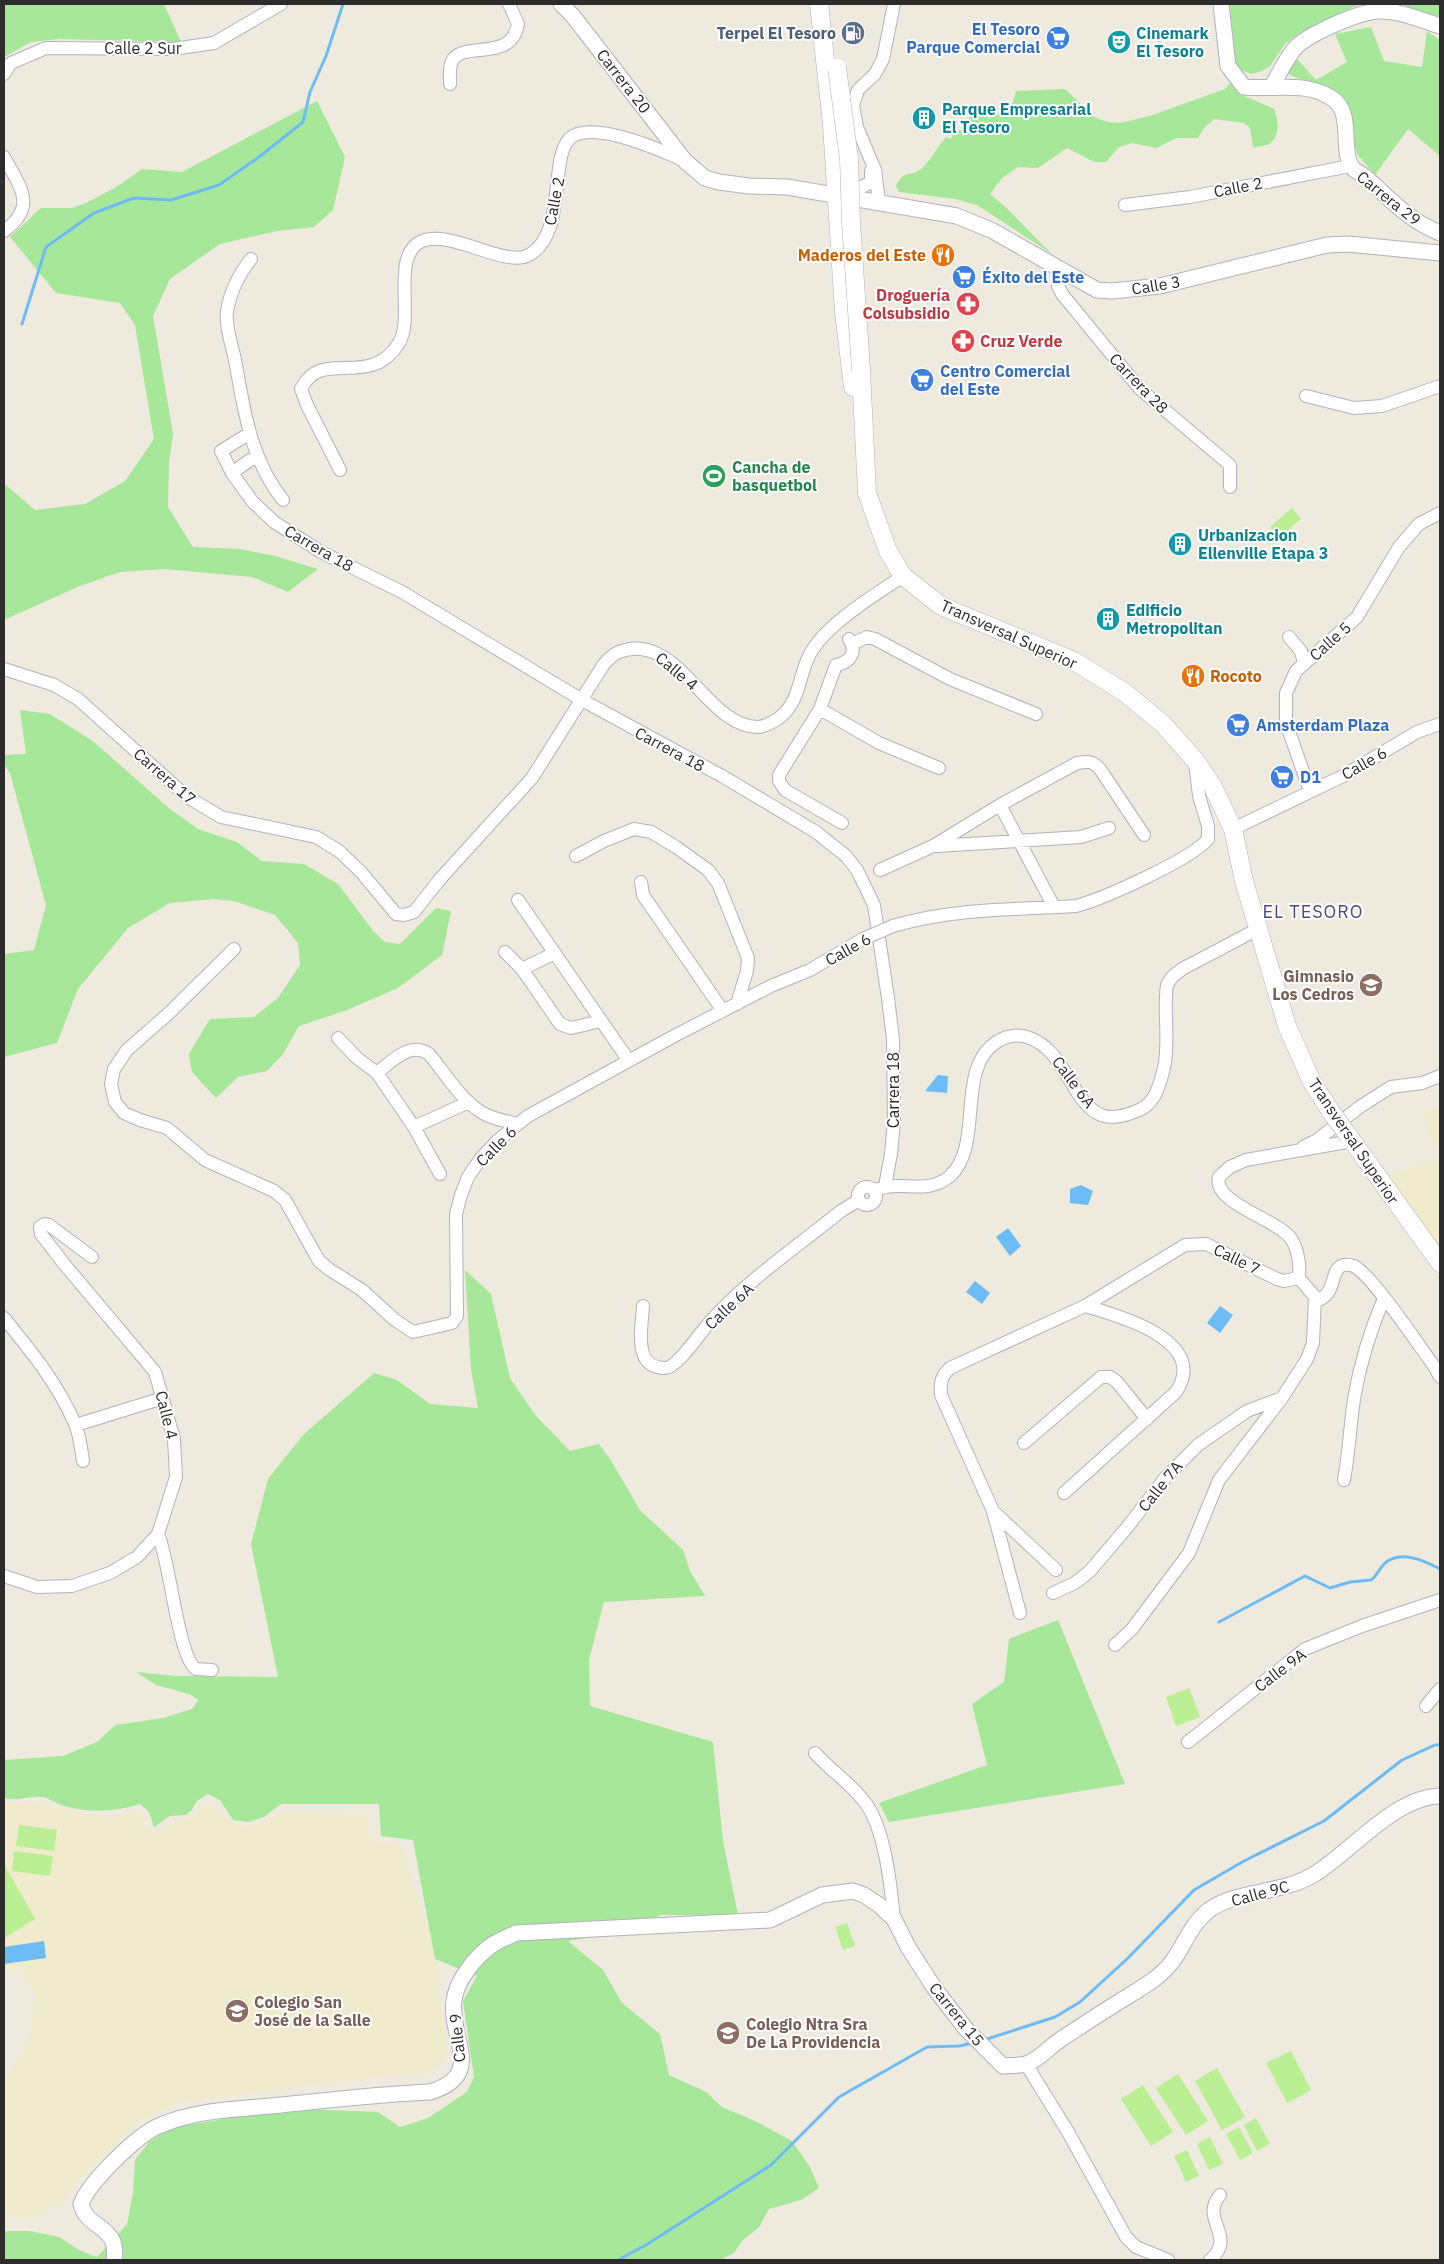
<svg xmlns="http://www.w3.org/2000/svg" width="1444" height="2264" font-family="'IBM Plex Sans',sans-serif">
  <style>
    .education { fill: #f1ebcd }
    .green { fill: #a7e799 }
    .pitch { fill: #baef94 }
    .water { fill: #6dbcf5 }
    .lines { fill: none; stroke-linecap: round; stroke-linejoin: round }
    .stream { stroke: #6dbcf5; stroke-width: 3 }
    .minor-casing { stroke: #b2b2c0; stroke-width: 14 }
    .tertiary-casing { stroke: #b2b2c0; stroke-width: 17 }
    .secondary-casing { stroke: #b2b2c0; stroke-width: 19 }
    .minor { stroke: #fff; stroke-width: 12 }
    .tertiary { stroke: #fff; stroke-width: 15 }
    .secondary { stroke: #fff; stroke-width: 18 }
    .minor-bridge-casing { stroke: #b2b2c0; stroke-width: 14; stroke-linecap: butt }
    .secondary-bridge-casing { stroke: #b2b2c0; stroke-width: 19; stroke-linecap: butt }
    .minor-bridge { stroke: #fff; stroke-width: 12 }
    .secondary-bridge { stroke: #fff; stroke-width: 18 }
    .labels { text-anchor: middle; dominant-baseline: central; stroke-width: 4; stroke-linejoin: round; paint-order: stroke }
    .shop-label { font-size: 16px; font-weight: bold; fill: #366cbe; stroke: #fff; text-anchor: start }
    .service-label { font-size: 16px; font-weight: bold; fill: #4e5e75; stroke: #fff; text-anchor: end }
    .culture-label { font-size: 16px; font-weight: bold; fill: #0d838f; stroke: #fff; text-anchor: start }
    .street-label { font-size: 16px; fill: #2c2c2c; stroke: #fff }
    .food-label { font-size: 16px; font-weight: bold; fill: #c56008; stroke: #fff; text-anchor: end }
    .health-label { font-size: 16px; font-weight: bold; fill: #be3a42; stroke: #fff; text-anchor: end }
    .leisure-label { font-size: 16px; font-weight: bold; fill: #27864d; stroke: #fff; text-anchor: start }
    .education-label { font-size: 16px; font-weight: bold; fill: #785e54; stroke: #fff; text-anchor: start }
    .neighbourhood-label { font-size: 18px; letter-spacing: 1px; fill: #4a4b80; stroke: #fff }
  </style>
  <rect width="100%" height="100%" fill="#eeeade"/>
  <path class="education" d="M1440,1106v41h-6l-11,-34z
    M1440,1158v92l-52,-74z
    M39,1803l67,15 34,-8 5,16 12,6 16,-10 15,-2 17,-16 12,4 11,13 16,6 16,-3 26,-12 81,3 2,26 31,4 42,128 -6,18 9,37v28l-8,13 -15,5 -45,3 -195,25 -43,19 -65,64 -12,18 -28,15 -19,-1 -11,-3v-132l25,-43 7,-44 -17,-26 -15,2v-167z"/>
  <path class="green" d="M4,4h160l17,38 -122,-3 -28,3 -27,15z
    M1230,4h130l-62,30 -13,10 -15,22 -8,5 -11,3 -10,-4 -7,-7z
    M1398,4h42v13z
    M1371,27l13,34 38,6 5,-36 13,9v116l-32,-27 -33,46 -18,-21 -15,-58 -54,-22 9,-15 19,21 31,-18 -12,-28z
    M1230,83l10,11 34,15c4,10 7,27 -5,35 -4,2 -11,3 -16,3l-3,-19 -6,-5 -30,-4 -10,9 -6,10h-21l-21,10 -24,-5 -13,4 -13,15h-12l-27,-14 -29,20 -20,-1 -16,11 -12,16c23,18 41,40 62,60l-75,-49 -22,-6 -56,-7 -3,-6c7,-16 14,-9 25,-17 8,-6 18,-24 25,-32l5,2 3,-8 14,-2 2,-16 6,-2 13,7 22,-10 5,-17 49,-2 29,28 14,5 12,1 30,-7 75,-27z
    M317,101l28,56 -12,53 -19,17 -37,4 -57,13 -50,35 -17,37 20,118 -4,29 -1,44 25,40 47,2 35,7 43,13 -30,23 -36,-15 -87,-8 -45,3 -40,14 -76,34v-135l3,1 28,24 50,-6 40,-23 29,-42 -19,-114 -15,-22 -64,-10 -46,-56 31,-29h31l14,-5 32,-17 24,-17 40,3z
    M20,710l30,4 44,28 76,67 28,20 39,13 25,19 42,3 34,20 36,48 11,10 15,2 36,-36 15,3 -9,44 -44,33 -51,22 -48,16 -16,28 -16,17 -29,6 -22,21 -24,-26 -3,-18 21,-35 44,-2 24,-19 22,-33 -2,-22 -23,-28 -41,-14 -21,-2 -43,4 -42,25 -50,61 -21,54 -53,14v-103l30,-4 12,-45 -36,-132 -6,-8v-10l22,-1z
    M465,1270l26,24 19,84 26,38 34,35 29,-7 11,15 30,51 43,40 7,21 15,25 -101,6 -15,58 1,46 123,36 10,99 15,74h-77l-36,17 -57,9 35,29 19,33 38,31 9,41 37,17 16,15 33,14 37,20 18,26 9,21 -18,12 -32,9 -10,18 -17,14 -8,12 -14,7h-716v-29h26l29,6 20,13 18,7 30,-33 6,-31 2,-33 14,-18 21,-14 89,-15 43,-4 76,3 22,15 28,-9 39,-26 7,-15 -11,-76 14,-25 -42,-17 -22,-119 -32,-4 -2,-32h-98l-17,13 -15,5 -16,-2 -13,-20 -12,-6 -11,7 -6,10 -6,4 -15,1 -16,11 -5,-15 -9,-8c-25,8 -51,9 -76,2 -7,-2 -15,-8 -22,-9 -13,-2 -25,5 -38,1v-38l59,-4 34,-14 18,-17 48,-7 29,-9 7,-9 -10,-6 -33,-9 -20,-13 40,4 102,1 -27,-133 17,-65 35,-44 71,-62 23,7 33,24 48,4 -7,-38z
    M1058,1620l67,164 -236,38 -10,-19 108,-38 -15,-61 32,-22 5,-43z"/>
  <path class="pitch" d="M1292,508l9,11 -22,19 -9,-11z
    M1189,1688l11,29 -24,9 -10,-29z
    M19,1825l38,5 -3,21 -38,-5z
    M14,1851l39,5 -3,20 -38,-5z
    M4,1864l31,55 -31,19z
    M847,1923l8,23 -12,4 -8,-23z
    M1291,2051l20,39 -24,13 -21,-40z
    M1217,2068l28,49 -23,13 -27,-49z
    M1178,2074l30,47 -22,14 -30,-47z
    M1143,2085l30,47 -22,14 -30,-47z
    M1256,2118l14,26 -13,7 -13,-26z
    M1239,2127l14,26 -13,7 -14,-26z
    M1210,2137l13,27 -14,6 -12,-26z
    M1187,2150l12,26 -13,6 -12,-26z"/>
  <path class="water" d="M938,1075l10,1 -1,17 -22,-2z
    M1081,1185l12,6 -5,14 -18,-2v-14z
    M1008,1228l13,18 -11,10 -14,-19z
    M975,1281l15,12 -8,11 -16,-12z
    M1220,1306l13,9 -13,18 -13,-10z
    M44,1941l2,17 -42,6v-17z"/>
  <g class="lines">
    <path class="stream" d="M22,324l24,-77 48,-34 40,-15 37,2 48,-15 40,-28 44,-35 7,-30 16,-36 17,-52
      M1219,1622l86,-46 25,12 20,-6 21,-2c6,-4 8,-11 13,-16 16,-15 41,-3 56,5
      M984,2040l71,-23 25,-15 47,-43 67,-69 50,-29 80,-40 78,-61 33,-15h5
      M618,2260l28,-15 125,-80 68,-68 88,-50 32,-1 14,-3"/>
    <g class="minor-casing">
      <path id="minor" d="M4,74l7,-11 35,-15 127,1 41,-6 67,-39
        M450,84c0,-6 -1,-17 2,-23 11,-21 60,2 66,-37l-9,-20
        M4,157c16,30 34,49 0,74
        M843,186c11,4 20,3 28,-5v-10
        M879,202l-4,-32 -18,-43 -4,-22 5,-15 17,-16 8,-15 11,-55
        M1125,205l65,-8 160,-31
        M251,259c-11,14 -21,33 -24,52 -2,15 5,34 8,49 9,49 15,99 48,140
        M1062,269l-4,17 4,8 78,95 90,76v22
        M1306,396l48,12 28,-2 58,-20
        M250,433l-29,18 11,22 20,28 22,21 47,30 81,40 180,108 140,76 94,56 30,24 11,14 17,35 14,93 5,41 1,82 -3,33 -6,32
        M340,470l-33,-65 -6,-16c21,-43 68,2 98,-46 16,-26 -9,-88 23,-102 28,-12 83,27 107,14 40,-22 18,-104 44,-119 25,-14 88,14 112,25
        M232,473l18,-13 7,-3
        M1289,637l12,14 3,13
        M852,644l15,-7 8,2 75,40 86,35
        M836,665l-16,44 -41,66v6l6,9 57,33
        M836,665c14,-2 22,-14 13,-26
        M4,669l50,16 24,14 108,97 35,21 95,20 23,14 22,21 35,42 8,1 10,-3 26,-33 92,-101 72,-114c4,-4 9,-10 15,-12 59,-23 88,77 140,75 8,-1 14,-5 20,-9 22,-17 19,-42 31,-64 16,-30 65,-59 93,-78
        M820,709l59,34 60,25
        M1310,791l-24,-68v-30l10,-22 61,-54 42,-70 20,-23 21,-11
        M1000,805l54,102
        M1233,829l110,-53 74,-44 23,-8
        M936,846l145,-9 28,-9
        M576,856l28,-15 30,-12 17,3 25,15 32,23 10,13 30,75 -1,13 -10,33
        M880,870l53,-24 67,-41 77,-42c11,-2 16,-2 23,6l44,66
        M641,882l2,13 80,116
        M518,900l111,161
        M893,926c62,-18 120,-16 183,-20 27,-7 116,-47 132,-67v-13l-9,-30 -4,-34
        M234,949l-66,65 -41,36 -13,19 -3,15 4,18 9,11 16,7 27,8 38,32 69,31 11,9 34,61 11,9 32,20 33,30 18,12 39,-9 5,-7 -1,-102 5,-19 7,-18 13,-19 16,-17 31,-25 148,-81 95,-49 39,-16 53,-31
        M505,952l17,17 38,55 11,4 30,-7
        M522,969l33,-16
        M338,1038l19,20 20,15 37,54 26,47
        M377,1073c15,-12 33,-32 52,-19 16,19 31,45 52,58 11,7 24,9 37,12
        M414,1127l55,-25
        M1303,1147l14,-7 44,-34 30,-19 31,-4 18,-7
        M858 1196a9 9 0 1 1 18 0a9 9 0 1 1-18 0Z
        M874,1191c25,-13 51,6 76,-15 35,-32 4,-108 48,-135 9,-5 19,-7 29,-4 39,12 44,66 74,78 10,4 23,1 33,-3 21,-6 25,-25 30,-44 6,-28 -1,-55 3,-83l5,-8 10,-8 76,-40
        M1299,1278c1,-13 0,-26 -7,-38 -13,-21 -80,-36 -73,-63l11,-10 16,-7 106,-19
        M1315,1297l6,2c16,-10 9,-29 22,-34 3,-1 7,0 11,1 19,10 65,80 80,100l6,11
        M643,1306c-1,21 -11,62 22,62 12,0 35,-35 44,-45 37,-42 89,-77 132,-112l18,-11
        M4,1318c27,33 54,66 71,106 5,11 6,25 8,37
        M76,1425l87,-27
        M1024,1443l77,-66h9l7,5 30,37
        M1344,1480c5,-27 6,-54 10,-81 6,-36 16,-68 30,-101
        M1064,1493l112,-101c34,-51 -56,-76 -91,-86
        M994,1512l62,58
        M158,1534c12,27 20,123 38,135l16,1
        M4,1576l33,11 35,-1 38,-13 27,-16 21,-23 18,-57 -2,-38 -19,-67 -90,-107 -24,-31 -1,-7 5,-3 4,1 43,32
        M1053,1593l22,-10 15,-12 39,-46 37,-48 32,-32 49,-34 35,-13
        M1020,1613l-27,-102 -52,-116c-1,-12 0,-19 9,-27l135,-62 100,-61 21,-1 71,35 7,2 15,-3
        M1115,1645l17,-16 57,-76 30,-73 63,-82 25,-39 6,-16 2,-46 -16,-19
        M1426,1706l14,-17
        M1188,1742l117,-93 57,-23 78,-26
        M815,1753c15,17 35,30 49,48 21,26 27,86 30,118
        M1026,2064l42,68 58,105 10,10 32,13
        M1210,2260c28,-24 -11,-40 10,-65"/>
    </g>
    <g class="tertiary-casing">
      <path id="tertiary" d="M561,4l12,12 112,145 20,17 14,4 30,4 38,1 170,29 36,15 104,59 15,1 48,-5 167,-41 21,-1 92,9
        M1221,4l7,62 16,21c29,3 59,-6 86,10 24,14 11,46 20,67 2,6 9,8 14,12 26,22 43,44 76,57
        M1272,86c7,-12 14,-28 24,-39 15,-14 64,-36 84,-36 20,0 41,9 60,15
        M114,2260c6,-35 -28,-31 -33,-56 8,-22 58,-71 80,-79 37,-16 81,-16 120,-20 50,-5 100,-11 149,-13 56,-17 19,-53 24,-91 2,-20 21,-44 38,-56 7,-5 16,-8 24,-12l254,-13 52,-25 31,-4 11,4 15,10 15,14 14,28 27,42 31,40 37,37c7,-1 16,0 23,-2 13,-4 23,-17 34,-24 19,-13 38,-25 57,-37 19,-12 41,-23 55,-41 13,-18 19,-38 37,-52 28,-20 72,-16 104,-35 37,-22 81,-78 127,-79"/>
    </g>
    <g class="secondary-casing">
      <path id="secondary" d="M819,4l13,120 12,188 9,75
        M861,370l6,123 21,58 15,25 38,30 133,55 50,31 39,32 32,36 17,25 21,44 11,52 43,145 25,56 19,30
        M1348,1135l92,128"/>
    </g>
    <use href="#minor" class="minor"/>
    <use href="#tertiary" class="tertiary"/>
    <use href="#secondary" class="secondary"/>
    <g class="minor-bridge-casing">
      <path id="minor-bridge" d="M863,939l30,-13"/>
    </g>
    <g class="secondary-bridge-casing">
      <path id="secondary-bridge" d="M837,68l12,91 2,64 10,147
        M1331,1112l17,23"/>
    </g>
    <use href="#minor-bridge" class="minor-bridge"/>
    <use href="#secondary-bridge" class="secondary-bridge"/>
  </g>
  <defs>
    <g id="fuel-disc" transform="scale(1.25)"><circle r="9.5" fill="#5c6f8a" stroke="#fff"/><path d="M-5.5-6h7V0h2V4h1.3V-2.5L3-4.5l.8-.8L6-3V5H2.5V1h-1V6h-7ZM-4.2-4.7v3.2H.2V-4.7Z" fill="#fff"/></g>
    <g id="supermarket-disc" transform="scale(1.25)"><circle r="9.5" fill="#3f7fe0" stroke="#fff"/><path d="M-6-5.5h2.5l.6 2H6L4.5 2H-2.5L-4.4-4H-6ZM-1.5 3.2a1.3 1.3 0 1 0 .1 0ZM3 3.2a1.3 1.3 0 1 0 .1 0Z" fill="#fff"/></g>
    <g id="theatre-disc" transform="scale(1.25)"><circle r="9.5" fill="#0f9aa8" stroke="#fff"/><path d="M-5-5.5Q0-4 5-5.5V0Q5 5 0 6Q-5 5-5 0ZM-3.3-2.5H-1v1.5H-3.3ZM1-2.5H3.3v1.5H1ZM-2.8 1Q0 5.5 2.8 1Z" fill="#fff"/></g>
    <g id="building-disc" transform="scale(1.25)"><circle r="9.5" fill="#0f9aa8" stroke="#fff"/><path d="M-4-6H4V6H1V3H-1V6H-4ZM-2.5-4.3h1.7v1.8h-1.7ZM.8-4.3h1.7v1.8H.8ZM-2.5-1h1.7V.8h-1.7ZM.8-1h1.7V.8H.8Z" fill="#fff"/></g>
    <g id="restaurant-disc" transform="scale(1.25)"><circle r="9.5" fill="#e8710a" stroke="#fff"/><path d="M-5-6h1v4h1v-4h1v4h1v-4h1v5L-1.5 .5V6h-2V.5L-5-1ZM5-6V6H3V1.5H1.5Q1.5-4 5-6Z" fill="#fff"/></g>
    <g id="pharmacy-disc" transform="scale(1.25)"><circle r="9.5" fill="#e0444e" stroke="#fff"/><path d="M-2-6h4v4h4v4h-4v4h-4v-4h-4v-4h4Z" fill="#fff"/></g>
    <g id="stadium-disc" transform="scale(1.25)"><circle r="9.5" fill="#2e9e5b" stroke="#fff"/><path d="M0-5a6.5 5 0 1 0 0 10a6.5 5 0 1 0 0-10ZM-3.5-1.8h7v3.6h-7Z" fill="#fff"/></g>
    <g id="school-disc" transform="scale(1.25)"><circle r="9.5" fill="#8d6e63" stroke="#fff"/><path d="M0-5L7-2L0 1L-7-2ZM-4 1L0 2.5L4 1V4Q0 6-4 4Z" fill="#fff"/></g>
    <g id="university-disc" transform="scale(1.25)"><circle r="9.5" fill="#8d6e63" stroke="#fff"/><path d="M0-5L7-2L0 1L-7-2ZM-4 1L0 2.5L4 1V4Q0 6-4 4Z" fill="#fff"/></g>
  </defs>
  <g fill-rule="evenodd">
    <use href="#fuel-disc" x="853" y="33"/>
    <use href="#supermarket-disc" x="1058" y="38"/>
    <use href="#theatre-disc" x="1119" y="42"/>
    <use href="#building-disc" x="924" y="118"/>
    <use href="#restaurant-disc" x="943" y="255"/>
    <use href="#supermarket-disc" x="964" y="277"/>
    <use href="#pharmacy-disc" x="968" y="304"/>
    <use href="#pharmacy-disc" x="963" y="341"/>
    <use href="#supermarket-disc" x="922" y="380"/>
    <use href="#stadium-disc" x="714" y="476"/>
    <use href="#building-disc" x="1180" y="544"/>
    <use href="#building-disc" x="1108" y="619"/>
    <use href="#restaurant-disc" x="1193" y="676"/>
    <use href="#supermarket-disc" x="1238" y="725"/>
    <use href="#supermarket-disc" x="1282" y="777"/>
    <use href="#school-disc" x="1371" y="985"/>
    <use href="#university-disc" x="237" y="2011"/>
    <use href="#school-disc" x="728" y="2033"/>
  </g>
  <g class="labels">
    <g class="shop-label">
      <text x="1040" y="29" text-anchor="end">El Tesoro<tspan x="1040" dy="18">Parque Comercial</tspan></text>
      <text x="982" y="277">Éxito del Este</text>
      <text x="940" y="371">Centro Comercial<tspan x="940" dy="18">del Este</tspan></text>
      <text x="1256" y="725">Amsterdam Plaza</text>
      <text x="1300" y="777">D1</text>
    </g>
    <g class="service-label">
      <text x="836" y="33">Terpel El Tesoro</text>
    </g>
    <g class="culture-label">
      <text x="1136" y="33">Cinemark<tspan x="1136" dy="18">El Tesoro</tspan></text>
      <text x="942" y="109">Parque Empresarial<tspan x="942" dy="18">El Tesoro</tspan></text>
      <text x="1198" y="535">Urbanizacion<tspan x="1198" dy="18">Ellenville Etapa 3</tspan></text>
      <text x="1126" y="610">Edificio<tspan x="1126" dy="18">Metropolitan</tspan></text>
    </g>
    <g class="street-label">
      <text x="143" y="48">Calle 2 Sur</text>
      <text transform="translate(624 81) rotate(52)">Carrera 20</text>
      <text transform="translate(1238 187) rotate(-11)">Calle 2</text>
      <text transform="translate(1389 198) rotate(39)">Carrera 29</text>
      <text transform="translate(554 201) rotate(-79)">Calle 2</text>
      <text transform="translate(1156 285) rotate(-9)">Calle 3</text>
      <text transform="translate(1139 383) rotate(46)">Carrera 28</text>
      <text transform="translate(319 548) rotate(30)">Carrera 18</text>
      <text transform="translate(1009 634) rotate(24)">Transversal Superior</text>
      <text transform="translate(1330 641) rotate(-42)">Calle 5</text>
      <text transform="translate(677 671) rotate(40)">Calle 4</text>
      <text transform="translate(670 749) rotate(28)">Carrera 18</text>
      <text transform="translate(1364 763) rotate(-30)">Calle 6</text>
      <text transform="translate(165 776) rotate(41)">Carrera 17</text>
      <text transform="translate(848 949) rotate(-29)">Calle 6</text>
      <text transform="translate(1074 1082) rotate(53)">Calle 6A</text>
      <text transform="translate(893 1090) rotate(-90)">Carrera 18</text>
      <text transform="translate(1354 1141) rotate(56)">Transversal Superior</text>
      <text transform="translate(496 1146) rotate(-45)">Calle 6</text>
      <text transform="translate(1237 1259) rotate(26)">Calle 7</text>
      <text transform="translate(729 1306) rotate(-43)">Calle 6A</text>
      <text transform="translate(167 1415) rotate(76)">Calle 4</text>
      <text transform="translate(1160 1486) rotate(-51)">Calle 7A</text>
      <text transform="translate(1280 1670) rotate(-37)">Calle 9A</text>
      <text transform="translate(1260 1893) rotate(-15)">Calle 9C</text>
      <text transform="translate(957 2014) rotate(51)">Carrera 15</text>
      <text transform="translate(457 2038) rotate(-96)">Calle 9</text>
    </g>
    <g class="food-label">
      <text x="926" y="255">Maderos del Este</text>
      <text x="1210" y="676" text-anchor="start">Rocoto</text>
    </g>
    <g class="health-label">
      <text x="950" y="295">Droguería<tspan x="950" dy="18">Colsubsidio</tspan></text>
      <text x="980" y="341" text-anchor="start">Cruz Verde</text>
    </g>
    <g class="leisure-label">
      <text x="732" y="467">Cancha de<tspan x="732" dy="18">basquetbol</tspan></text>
    </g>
    <g class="education-label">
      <text x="1354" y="976" text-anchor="end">Gimnasio<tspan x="1354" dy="18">Los Cedros</tspan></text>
      <text x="254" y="2002">Colegio San<tspan x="254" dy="18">José de la Salle</tspan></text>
      <text x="746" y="2024">Colegio Ntra Sra<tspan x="746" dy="18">De La Providencia</tspan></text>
    </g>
    <g class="neighbourhood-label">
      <text x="1313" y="911">EL TESORO</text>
    </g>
  </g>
  <rect width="1444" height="2264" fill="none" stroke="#2c2c2c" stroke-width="10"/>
</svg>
